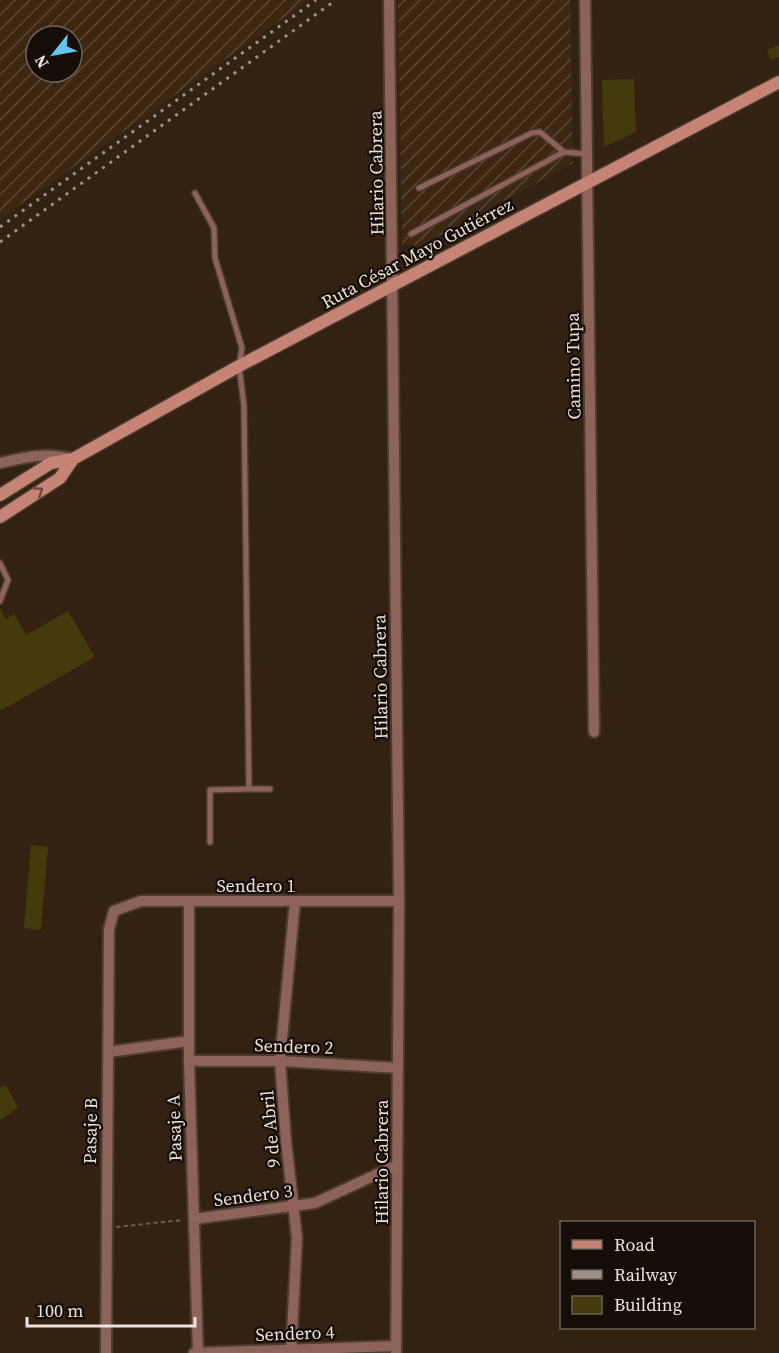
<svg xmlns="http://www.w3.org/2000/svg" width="779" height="1353" font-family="'Source Serif 4',serif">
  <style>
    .industrial { fill: url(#industrial-furrows); fill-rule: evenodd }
    .building { fill: #433b0b }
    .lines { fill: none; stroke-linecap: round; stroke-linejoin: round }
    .service-casing { stroke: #4d3d2e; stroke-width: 8 }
    .minor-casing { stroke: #4d3d2e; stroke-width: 14 }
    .secondary-casing { stroke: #4d3d2e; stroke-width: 15 }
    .path { stroke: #6d5d4f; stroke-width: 2; stroke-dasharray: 4.5 3; stroke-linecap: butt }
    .service { stroke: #8c6259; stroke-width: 5 }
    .minor { stroke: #8c6259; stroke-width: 10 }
    .secondary { stroke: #c58475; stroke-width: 12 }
    .rail { stroke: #9e9084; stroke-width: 3; stroke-dasharray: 3 6; stroke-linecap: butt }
    .oneway { stroke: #6d483e }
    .labels { text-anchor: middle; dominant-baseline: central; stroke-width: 4.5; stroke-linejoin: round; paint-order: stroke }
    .street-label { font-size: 18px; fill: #ede2d8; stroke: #150d07 }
  </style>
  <defs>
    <pattern id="industrial-furrows" width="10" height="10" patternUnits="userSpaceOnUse" patternTransform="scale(1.5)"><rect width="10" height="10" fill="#3d2711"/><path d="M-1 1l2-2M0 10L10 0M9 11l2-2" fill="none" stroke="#594633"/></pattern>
  </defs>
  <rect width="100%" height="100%" fill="#332212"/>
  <path class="industrial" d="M0,0h309l-309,219zM36,36h36v36h-36z
    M398,0h172l3,163 -153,83 -18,-2z"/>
  <path class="building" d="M779,45v12l-8,3 -4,-10z
    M634,79l2,53 -32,15 -2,-67z
    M0,608l6,11 8,-5 12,21 42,-24 27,46 -95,54z
    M31,845l17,2 -7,83 -17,-2z
    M6,1085l12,23 -18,12v-32z"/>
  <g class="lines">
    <g class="service-casing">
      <path id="service" d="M419,188l113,-55 8,-1 24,20 22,2
        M195,193l19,35 1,30 27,90 -3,18 5,40 5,383h21
        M411,234l153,-82
        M0,563l8,17 -8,21
        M210,842v-52l39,-1"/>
    </g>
    <g class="minor-casing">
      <path id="minor" d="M389,0l10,901 -3,452
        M585,0l9,732
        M0,463c26,-6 46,-11 73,-4
        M189,901v160l9,292
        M108,1052l81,-11
        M189,1061h91l118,7
        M194,1219l121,-16 82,-38
        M106,1353l3,-424 5,-18 27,-10h258
        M194,1353l202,-7
        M291,1353l6,-115 -11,-97 -6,-80 15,-160"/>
    </g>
    <g class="secondary-casing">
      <path id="secondary" d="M0,495l51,-32 22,-4 166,-93 540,-284
        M0,517l60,-39 13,-19"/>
    </g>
    <path class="path" d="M116,1227l66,-7"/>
    <use href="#service" class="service"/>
    <use href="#minor" class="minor"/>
    <use href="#secondary" class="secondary"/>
    <path class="rail" d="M0,227l316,-227
      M0,242l336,-242"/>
  </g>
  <defs><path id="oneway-chevron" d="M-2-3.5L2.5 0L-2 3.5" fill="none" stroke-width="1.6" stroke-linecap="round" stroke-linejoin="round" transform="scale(1.5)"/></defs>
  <use class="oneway" href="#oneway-chevron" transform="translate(39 491) rotate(-33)"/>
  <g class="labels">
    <g class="street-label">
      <text transform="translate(376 173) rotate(-91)">Hilario Cabrera</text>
      <text transform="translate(417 253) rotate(-28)">Ruta César Mayo Gutiérrez</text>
      <text transform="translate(573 366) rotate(-91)">Camino Tupa</text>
      <text transform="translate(380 677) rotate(-91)">Hilario Cabrera</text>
      <text x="256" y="885">Sendero 1</text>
      <text transform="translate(294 1046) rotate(2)">Sendero 2</text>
      <text transform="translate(174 1128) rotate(-92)">Pasaje A</text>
      <text transform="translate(270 1129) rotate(-95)">9 de Abril</text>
      <text transform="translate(90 1131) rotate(-89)">Pasaje B</text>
      <text transform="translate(381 1162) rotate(-90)">Hilario Cabrera</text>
      <text transform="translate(253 1195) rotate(-7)">Sendero 3</text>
      <text transform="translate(295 1333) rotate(-2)">Sendero 4</text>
    </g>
  </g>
  <rect x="560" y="1221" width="195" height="108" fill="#150d07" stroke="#6b625b" stroke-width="1.5"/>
  <rect x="572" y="1240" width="30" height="9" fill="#c58475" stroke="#6b625b" stroke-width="1.5"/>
  <text x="614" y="1251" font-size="18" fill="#ede2d8">Road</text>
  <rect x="572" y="1270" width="30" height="9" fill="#9e9084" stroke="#6b625b" stroke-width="1.5"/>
  <text x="614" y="1281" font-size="18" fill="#ede2d8">Railway</text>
  <rect x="572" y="1296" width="30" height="18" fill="#433b0b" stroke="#6b625b" stroke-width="1.5"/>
  <text x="614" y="1311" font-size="18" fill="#ede2d8">Building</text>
  <g transform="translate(54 54) rotate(239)"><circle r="28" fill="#150d07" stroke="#6b625b" stroke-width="1.5"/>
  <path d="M0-4.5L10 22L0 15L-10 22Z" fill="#64c5ee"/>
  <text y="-9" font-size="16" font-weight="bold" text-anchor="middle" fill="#ede2d8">N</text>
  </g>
  <path d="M27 1317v9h168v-9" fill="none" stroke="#ede2d8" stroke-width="3"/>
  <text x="36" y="1317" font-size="18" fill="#ede2d8" stroke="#150d07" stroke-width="4.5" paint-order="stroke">100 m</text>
</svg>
